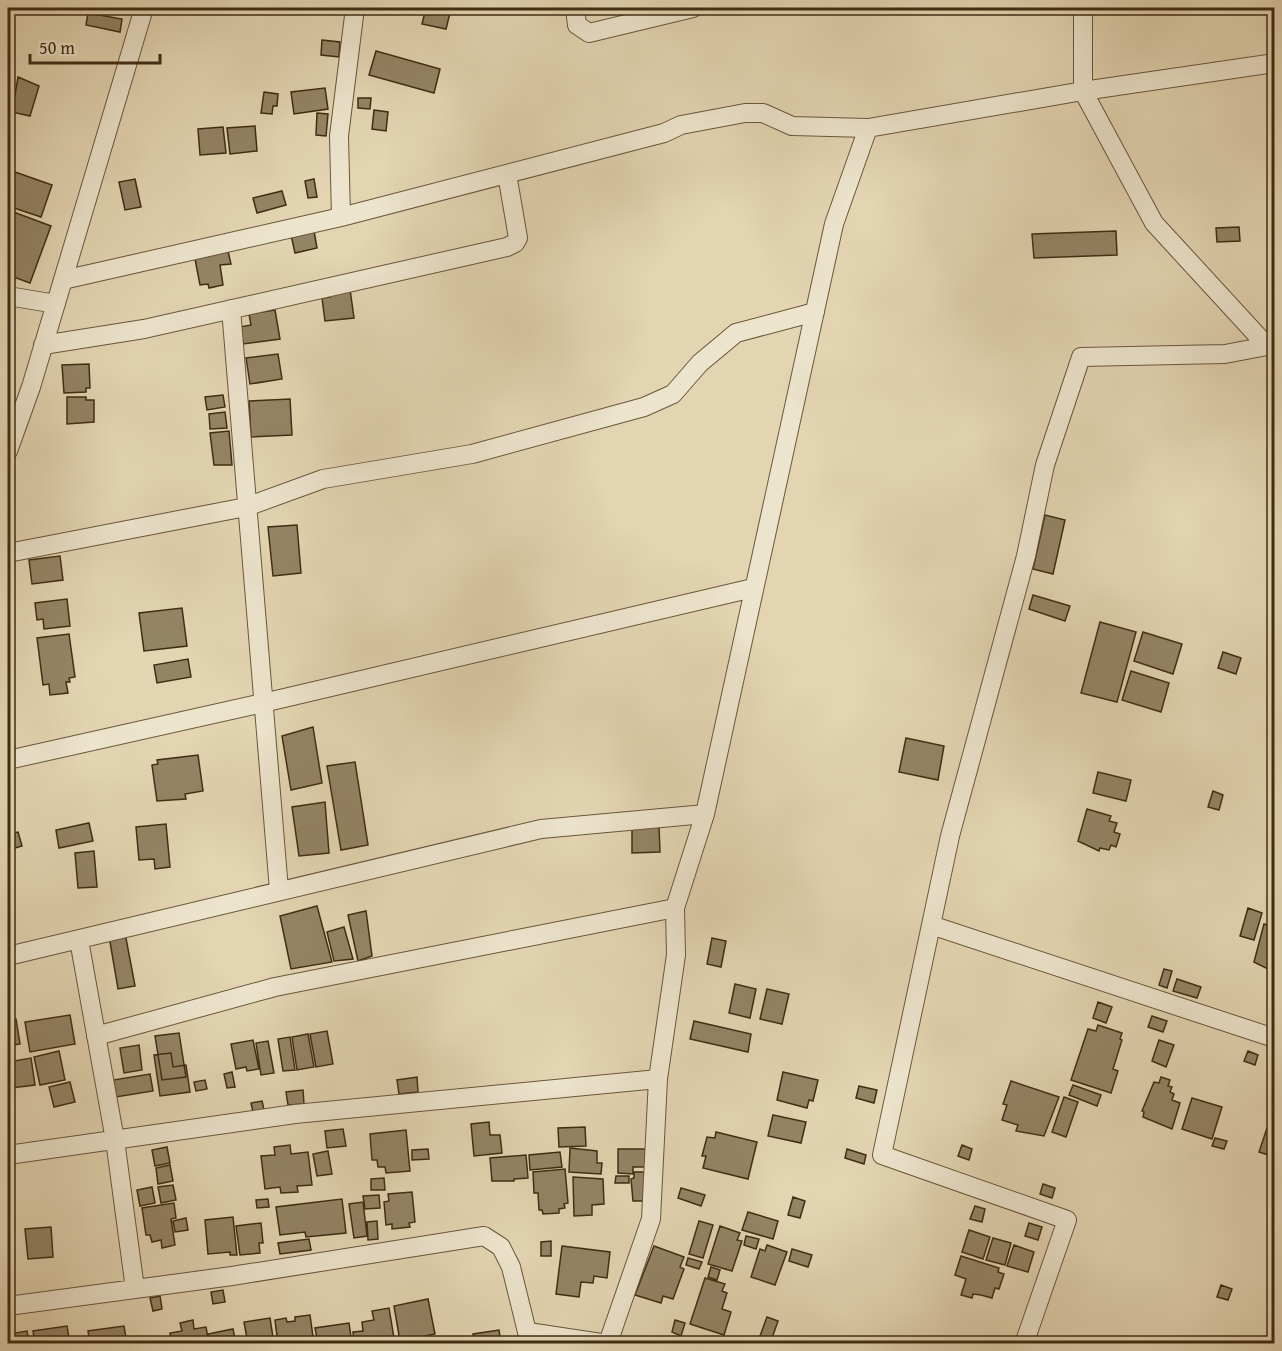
<svg xmlns="http://www.w3.org/2000/svg" width="1282" height="1351" font-family="'Gentium Book Plus',serif">
  <style>
    .building { fill: #948466; stroke: #3f2d13; stroke-width: 1.5 }
    .lines { fill: none; stroke-linecap: round; stroke-linejoin: round }
    .minor-casing { stroke: #68573b; stroke-width: 20 }
    .minor { stroke: #ede4cd; stroke-width: 18 }
  </style>
  <rect width="100%" height="100%" fill="#e3d5b2"/>
  <filter id="stains"><feTurbulence type="fractalNoise" baseFrequency=".00333" numOctaves="4"/><feColorMatrix values="0 0 0 0 .2 0 0 0 0 .09 0 0 0 0 .02 0 0 0 .5 -.17"/></filter>
  <radialGradient id="worn" r=".72"><stop offset=".6" stop-color="#630" stop-opacity="0"/><stop offset="1" stop-color="#630" stop-opacity=".3"/></radialGradient>
  <path class="building" d="M426,8l24,5 -4,16 -24,-5z
    M88,13l34,6 -2,13 -34,-7z
    M322,40l18,2 -1,15 -18,-2z
    M376,51l64,18 -6,24 -65,-18z
    M18,77l21,9 -9,30 -18,-4z
    M325,88l3,21 -34,5 -3,-22z
    M264,92l14,2 -1,12h-4l-1,8 -11,-1z
    M358,98h13l-1,11 -12,-1z
    M374,110l14,2 -2,19 -14,-2z
    M317,113l11,1 -2,22 -10,-1z
    M255,126l2,25 -27,3 -3,-26z
    M223,127l3,26 -26,2 -2,-26z
    M15,172l37,13 -11,32 -33,-11v-14z
    M135,179l6,28 -16,3 -6,-28z
    M314,179l3,18 -9,1 -3,-17z
    M282,191l4,14 -29,8 -4,-15z
    M8,210l43,16 -21,57 -22,-8z
    M1239,227l1,14 -23,1 -1,-14z
    M314,231l3,17 -22,5 -4,-18z
    M1116,231l1,24 -83,3 -2,-24z
    M228,251l3,13 -11,1 3,20 -14,3 -1,-4 -8,1 -5,-26z
    M350,289l4,29 -29,3 -3,-23 8,-1 -1,-5z
    M275,310l5,29 -37,5 -3,-17 11,-2 -2,-11z
    M278,354l4,25 -32,5 -4,-26z
    M89,364l1,24h-4v4l-22,1 -2,-28z
    M223,395l2,12 -18,3 -2,-13z
    M67,397h19v3h8v22l-27,2z
    M290,399l2,36 -41,2 -2,-36z
    M225,412l2,16 -17,1 -1,-15z
    M229,431l3,34h-18l-4,-32z
    M1045,515l20,5 -12,54 -20,-5z
    M297,525l4,48 -28,3 -5,-49z
    M60,556l3,24 -31,4 -3,-24z
    M1033,595l37,11 -5,15 -36,-12z
    M67,599l3,27 -26,3 -1,-10 -6,1 -2,-17z
    M182,608l5,38 -43,5 -5,-38z
    M1100,622l36,10 -19,70 -36,-9z
    M1143,632l39,12 -9,30 -39,-13z
    M69,634l6,43 -6,1 1,4h-4l2,11 -18,2 -1,-11 -6,1 -6,-47z
    M1223,652l18,6 -5,16 -18,-6z
    M188,659l3,18 -34,6 -3,-18z
    M1131,671l38,12 -8,29 -39,-12z
    M313,727l9,56 -31,7 -9,-54z
    M906,738l38,8 -6,34 -39,-8z
    M198,755l5,36 -18,3 1,5 -29,2 -5,-36 6,-1 -1,-4z
    M355,762l13,83 -27,5 -14,-84z
    M1098,772l33,8 -5,21 -33,-8z
    M1213,791l10,4 -4,15 -11,-3z
    M325,802l4,51 -30,3 -7,-49z
    M1087,809l24,7 -2,5 8,2 -3,9 6,2 -4,13 -5,-2 -2,5 -9,-2 -1,3 -21,-10z
    M89,823l4,18 -34,7 -3,-18z
    M166,824l4,43 -15,2 -1,-10 -15,1 -3,-33z
    M659,826l1,26 -28,1v-26z
    M18,832l4,14 -14,4v-16z
    M94,851l3,36 -19,1 -3,-35z
    M317,906l15,56 -41,7 -11,-53z
    M1248,908l14,5 -8,27 -14,-4z
    M366,911l6,45 -14,5 -10,-46z
    M1264,924l10,3v45l-20,-10z
    M344,927l9,32 -19,2 -7,-29z
    M125,933l10,53 -17,3 -9,-53z
    M712,938l14,3 -5,26 -14,-3z
    M1164,969l8,2 -5,17 -8,-3z
    M1177,979l24,8 -4,11 -24,-7z
    M735,984l21,5 -6,29 -21,-5z
    M767,989l22,5 -7,30 -22,-5z
    M1098,1002l14,5 -6,16 -13,-5z
    M70,1015l5,29 -45,8 -5,-30z
    M1152,1016l15,5 -4,11 -15,-5z
    M16,1019l4,25 -12,2v-26z
    M694,1021l57,13 -3,18 -58,-13z
    M1098,1025l24,8 -2,6 2,1 -9,29 5,2 -7,22 -40,-13 17,-51 8,2z
    M327,1031l6,33 -17,3 -6,-33z
    M179,1033l7,44 -24,3 -7,-44z
    M308,1034l6,33 -17,3 -5,-33z
    M290,1037l5,33 -12,1 -5,-32z
    M253,1040l6,29 -12,2 -1,-4 -10,2 -5,-25z
    M1159,1040l15,5 -8,22 -14,-6z
    M268,1041l6,32 -13,2 -5,-32z
    M139,1045l3,25 -18,3 -4,-25z
    M59,1051l6,29 -25,5 -6,-28z
    M1248,1051l10,4 -3,10 -11,-4z
    M171,1053l2,14 13,-2 4,27 -30,4 -6,-41z
    M31,1058l4,27 -24,3 -3,-26z
    M232,1072l3,15 -8,1 -3,-14z
    M783,1072l35,8 -5,21 -4,-1 -2,8 -30,-8z
    M150,1074l3,17 -37,6 -3,-17z
    M417,1077l1,15 -19,2 -2,-14z
    M1161,1077l9,3 -2,6 4,1 -2,5 4,2 -2,6 8,3 -8,26 -29,-12 1,-5 -2,-1 12,-29 5,1z
    M205,1080l2,9 -11,2 -2,-9z
    M1011,1081l48,16 -15,39 -28,-5 2,-6 -16,-5 5,-15 -4,-1z
    M70,1082l5,20 -21,5 -5,-20z
    M1073,1085l28,10 -4,11 -28,-11z
    M859,1086l18,4 -3,13 -18,-5z
    M303,1090l1,14 -16,1 -2,-13z
    M1064,1097l14,5 -12,35 -14,-5z
    M1192,1098l30,9 -10,32 -30,-10z
    M262,1101l2,9 -11,2 -2,-9z
    M773,1115l33,7 -5,21 -33,-7z
    M1270,1119l4,2v36l-15,-5z
    M489,1122l1,13h10l2,18 -28,3 -3,-32z
    M585,1127l1,19 -27,1 -1,-19z
    M343,1129l3,17 -19,2 -2,-17z
    M406,1130l4,41 -24,2 -1,-6h-7l-1,-7h-5l-2,-26z
    M716,1132l41,10 -9,37 -45,-11 3,-12h-4l5,-19 8,1z
    M1215,1138l12,3 -3,8 -12,-3z
    M290,1145l1,9 17,-2 4,33 -15,1 1,6 -17,1 -1,-6 -15,2 -4,-33 14,-1 -1,-8z
    M962,1145l10,4 -3,11 -11,-4z
    M167,1147l3,16 -15,3 -3,-16z
    M570,1148l27,3v12h5l-1,11 -32,-2z
    M428,1149l1,10 -17,1v-10z
    M618,1149h29v18h-14v7l-15,-1z
    M847,1149l19,6 -2,9 -19,-6z
    M328,1151l4,23 -15,2 -4,-22z
    M560,1152l2,15 -32,3 -1,-15z
    M526,1155l2,23 -14,1v2h-22l-2,-23z
    M170,1165l3,16 -15,3 -2,-16z
    M565,1169l3,34 -4,1 1,4 -6,1v4l-16,1 -1,-4h-3l-1,-17h-4l-1,-21z
    M634,1172h16l-1,29h-16l-2,-22 3,-1z
    M616,1176h13v7h-14z
    M573,1177l30,2 1,25 -12,1v10l-18,1z
    M384,1178l1,12h-14v-11z
    M1043,1184l12,4 -3,10 -12,-4z
    M173,1185l3,15 -15,3 -3,-16z
    M152,1187l3,16 -15,3 -3,-16z
    M681,1188l24,7 -4,11 -23,-8z
    M412,1192l3,30 -6,1 1,4 -18,2v-5l-6,1 -2,-23 5,-1 -1,-7z
    M379,1195l1,13 -15,1 -2,-13z
    M793,1197l12,4 -5,17 -12,-3z
    M268,1199l1,8 -12,1 -1,-8z
    M342,1199l4,34 -40,4 -1,-5 -25,3 -4,-28z
    M363,1202l4,34 -13,2 -5,-34z
    M174,1203l2,15 -5,1 4,26 -13,3 -1,-8 -9,2 -2,-7h-4l-4,-27z
    M975,1206l10,3 -3,13 -12,-3z
    M748,1212l30,9 -5,18 -31,-9z
    M233,1217l4,38h-7v-3l-22,2 -3,-34z
    M186,1218l2,12 -13,2 -2,-11z
    M377,1221l1,18 -10,1 -1,-18z
    M699,1221l14,4 -10,33 -14,-4z
    M261,1223l2,20h-4l1,10 -20,2 -4,-29z
    M1029,1223l13,4 -4,13 -13,-4z
    M720,1226l20,7 -3,7 5,1 -10,30 -24,-7z
    M51,1227l2,30 -25,2 -3,-30z
    M969,1230l21,7 -7,22 -21,-7z
    M746,1236l13,3 -3,10 -12,-4z
    M993,1238l18,5 -6,22 -19,-5z
    M309,1239l2,11 -31,4 -2,-11z
    M551,1241v15h-10v-14z
    M767,1245l20,7 -12,33 -24,-8 9,-28 5,2z
    M1014,1245l20,7 -6,20 -21,-6z
    M562,1246l48,6 -3,26 -13,-2 -1,7 -12,-1 -2,15 -23,-3z
    M654,1246l30,11 -4,10 4,2 -11,30 -10,-3 -2,7 -26,-8z
    M792,1249l20,6 -4,12 -19,-6z
    M961,1256l38,12 -1,4 6,2 -5,15 -4,-1 -3,10 -11,-3 -8,-1 -1,4 -11,-3 5,-16 -11,-4z
    M688,1258l14,4 -3,7 -13,-4z
    M711,1267l9,3 -3,10 -9,-3z
    M705,1278l20,6 -3,7 5,2 -5,16 9,3 -7,23 -34,-11z
    M1221,1285l11,4 -4,11 -11,-3z
    M223,1290l2,12 -12,2 -2,-12z
    M160,1296l2,13 -9,2 -3,-13z
    M428,1299l7,35 -35,7 -6,-35z
    M389,1308l6,36h-41l-1,-12 10,-1 -1,-9 12,-2 -2,-9z
    M310,1315l4,29h-36l-3,-24 11,-2 1,4 8,-1v-4z
    M767,1317l11,4 -8,23h-13z
    M270,1318l4,26h-26l-4,-22z
    M193,1320l1,9 12,-2 3,17h-37l-2,-11 12,-2 -2,-8z
    M675,1320l10,3 -4,13 -9,-4z
    M349,1323l3,21h-34l-3,-16z
    M67,1326l3,18h-35l-2,-13z
    M124,1326l3,18h-37l-2,-13z
    M233,1329l3,15h-26l-2,-10z
    M499,1330l2,14h-27l-1,-10z
    M27,1331l2,13h-18l-2,-10z"/>
  <g class="lines">
    <g class="minor-casing">
      <path id="minor" d="M575,8l2,17 12,8 104,-25
        M1274,63l-191,28 71,132 113,123 7,-1
        M341,217l-2,-81 16,-128
        M63,280l278,-63 323,-84 17,-8 64,-12h18l29,13 76,2
        M8,296l48,8
        M231,309l48,581
        M43,345l101,-16 363,-82 8,-4 3,-5 -11,-64
        M8,451l23,-64 113,-379
        M8,553l238,-46 77,-28 149,-25 172,-47 29,-13 27,-31 36,-30 79,-21
        M8,760l255,-57 490,-115
        M931,925l343,113
        M79,940l36,200 20,149
        M8,956l533,-127 164,-15
        M96,1036l179,-49 400,-79
        M8,1155l287,-41 363,-35
        M8,1306l224,-30 252,-40 17,11 10,20 19,77
        M528,1332l80,12
        M608,1343l43,-124 7,-140 18,-124 -1,-47 30,-94 129,-590 34,-96 215,-37v-83
        M1024,1344l43,-124 -185,-65 68,-319 76,-280 19,-91 36,-108 144,-3 42,-8"/>
    </g>
    <use href="#minor" class="minor"/>
  </g>
  <rect width="1282" height="1351" fill="none" stroke="#e3d5b2" stroke-width="30"/>
  <rect x="9" y="9" width="1264" height="1333" fill="none" stroke="#3f2d13" stroke-width="3"/>
  <rect x="15" y="15" width="1252" height="1321" fill="none" stroke="#3f2d13" stroke-width="1.5"/>
  <path d="M30 54v9h130v-9" fill="none" stroke="#3f2d13" stroke-width="3"/>
  <text x="39" y="54" font-size="18" fill="#3f2d13" stroke="#ede4cd" stroke-width="4.5" paint-order="stroke">50 m</text>
  <rect width="100%" height="100%" filter="url(#stains)"/>
  <rect width="100%" height="100%" fill="url(#worn)"/>
</svg>
